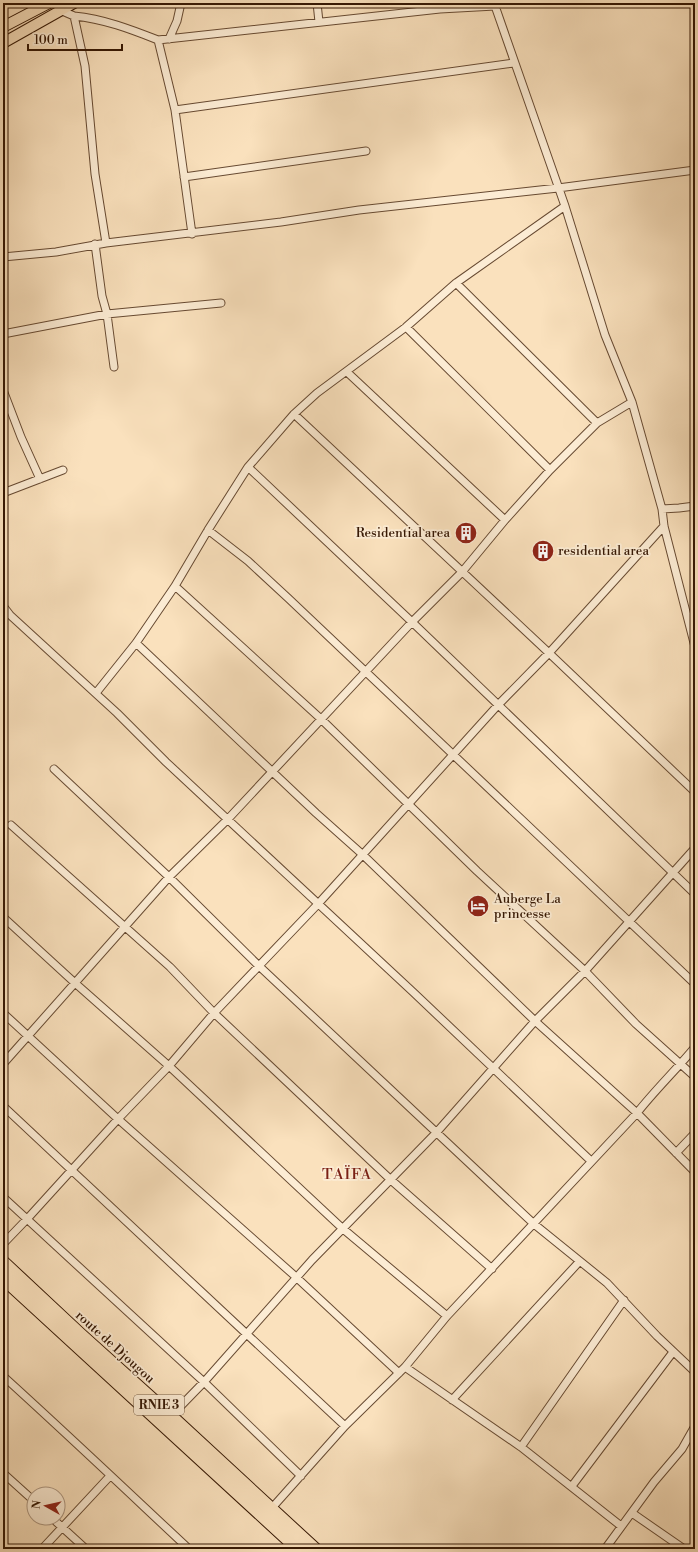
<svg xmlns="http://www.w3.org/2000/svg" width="698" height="1552" font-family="'Libre Bodoni',serif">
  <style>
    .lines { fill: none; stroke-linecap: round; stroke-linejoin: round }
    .street-casing { stroke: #674a32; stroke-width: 9 }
    .primary-casing { stroke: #361804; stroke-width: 12 }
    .highway-casing { stroke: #361804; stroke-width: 14 }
    .street { stroke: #fcecd4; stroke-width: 7 }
    .primary { stroke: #fae1bd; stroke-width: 10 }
    .highway { stroke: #fae1bd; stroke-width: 12 }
    .labels { text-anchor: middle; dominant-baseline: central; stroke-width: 3.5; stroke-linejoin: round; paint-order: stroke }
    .shield { fill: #fcecd4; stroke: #715842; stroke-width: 1 }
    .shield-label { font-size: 12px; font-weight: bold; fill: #361804 }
    .poi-label { font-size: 13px; fill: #361804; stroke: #fcecd4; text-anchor: start }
    .street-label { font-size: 13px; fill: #361804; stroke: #fcecd4 }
    .quarter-label { font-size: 15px; letter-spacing: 1px; fill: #7a1f14; stroke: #fcecd4 }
  </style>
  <rect width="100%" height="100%" fill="#fae1bd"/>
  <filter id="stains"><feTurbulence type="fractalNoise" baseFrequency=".005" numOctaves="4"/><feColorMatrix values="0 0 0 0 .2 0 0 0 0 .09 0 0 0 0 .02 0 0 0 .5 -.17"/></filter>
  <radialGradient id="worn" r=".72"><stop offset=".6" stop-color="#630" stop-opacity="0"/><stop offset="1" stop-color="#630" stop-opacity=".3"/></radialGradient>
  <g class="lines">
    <g class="street-casing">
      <path id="street" d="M317,3l2,19
        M494,3l71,203 40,129 27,67 30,107 2,17 31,121
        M60,10l14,6 11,50 10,108 11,69
        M74,16c30,3 56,13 84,24l282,-31 55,-3 6,-3
        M169,39l8,-18 4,-18
        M158,40l17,70 17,124
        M175,110l339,-47
        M184,177l182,-26
        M565,206l-109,77 -50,44 -89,66 -23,21 -46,53 -40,63 -33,56 146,133 156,152 108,100 51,53 59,53
        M95,244l7,52 5,18 7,53
        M3,257l53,-5 50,-9 175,-21 78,-12 199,-22 137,-18
        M456,283l141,140
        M406,327l144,143
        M3,334l104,-20 114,-11
        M347,372l158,148
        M3,390l18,47 19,42
        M294,414l255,239 146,139
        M248,467l164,155 283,272
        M3,493l60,-23
        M662,509l17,-1 16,-2
        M208,530l40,31 40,37 407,386
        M3,606l7,9 107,98 49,49 247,230 178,169
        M136,643l180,170 46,41 173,167 102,92 58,59
        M96,693l40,-50 39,-57
        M54,769l115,108 90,89 275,258 73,59 50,53 38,36
        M11,825l159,142 44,46 177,167 101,89
        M3,917l72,66 94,83 173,162 105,88
        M3,1013l115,106 178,158 103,96
        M3,1064l166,-187 59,-58 184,-197 50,-50 43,-52 45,-50 47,-47 35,-21
        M3,1106l342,320
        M676,1153l19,-20
        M3,1197l201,185 97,94
        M3,1244l25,-26 90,-99 51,-53 45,-53 104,-109 180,-199 51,-52 115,-127
        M405,1367l116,80 100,79
        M3,1376c63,57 124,115 186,173
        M452,1400l127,-138
        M169,1418l35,-36 108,-122 124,-127 99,-112 50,-50 110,-123
        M521,1447l103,-147
        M3,1473l31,28
        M572,1486l101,-134
        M271,1509l74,-83 60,-59 42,-51 190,-203c18,-23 39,-43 58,-66
        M632,1513l52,36
        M52,1518l34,31
        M42,1549l68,-73
        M605,1549l49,-67 28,-33 13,-23"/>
    </g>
    <g class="primary-casing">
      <path id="primary" d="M3,27l46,-24
        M3,43l71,-40"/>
    </g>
    <g class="highway-casing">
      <path id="highway" d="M3,1262l77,72 91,82 144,133
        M3,1278l295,271"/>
    </g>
    <use href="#street" class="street"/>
    <use href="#primary" class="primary"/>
    <use href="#highway" class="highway"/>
  </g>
  <defs>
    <g id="building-disc" transform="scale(1.15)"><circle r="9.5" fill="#8f2418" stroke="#fcecd4"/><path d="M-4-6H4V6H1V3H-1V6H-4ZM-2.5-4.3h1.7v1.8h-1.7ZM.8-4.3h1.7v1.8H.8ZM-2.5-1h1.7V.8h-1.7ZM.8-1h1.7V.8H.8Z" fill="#fff"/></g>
    <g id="hotel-disc" transform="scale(1.15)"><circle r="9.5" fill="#8f2418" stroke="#fcecd4"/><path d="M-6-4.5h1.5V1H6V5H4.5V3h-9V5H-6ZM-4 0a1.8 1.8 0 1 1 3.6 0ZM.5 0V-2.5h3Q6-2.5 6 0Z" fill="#fff"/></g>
  </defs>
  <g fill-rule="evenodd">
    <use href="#building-disc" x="466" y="533"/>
    <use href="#building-disc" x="543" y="551"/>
    <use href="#hotel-disc" x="478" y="906"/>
  </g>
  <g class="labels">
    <rect class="shield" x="134" y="1395" width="50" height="20" rx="3"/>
    <g class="shield-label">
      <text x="159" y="1405">RNIE 3</text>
    </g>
    <g class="poi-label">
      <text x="450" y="533" text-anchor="end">Residential area</text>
      <text x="558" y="551">residential area</text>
      <text x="494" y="899">Auberge La<tspan x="494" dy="15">princesse</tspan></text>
    </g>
    <g class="street-label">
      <text transform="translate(115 1347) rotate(42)">route de Djougou</text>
    </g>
    <g class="quarter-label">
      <text x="347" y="1174">TAÏFA</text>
    </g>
  </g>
  <rect width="698" height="1552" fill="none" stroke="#fae1bd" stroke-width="16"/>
  <rect x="4" y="4" width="690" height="1544" fill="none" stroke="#361804" stroke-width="2"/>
  <rect x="8" y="8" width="682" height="1536" fill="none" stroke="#361804"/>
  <g transform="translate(46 1506) rotate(278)"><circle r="19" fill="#fcecd4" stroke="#ad9781"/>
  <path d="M0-3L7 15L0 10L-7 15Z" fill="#8f2418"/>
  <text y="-6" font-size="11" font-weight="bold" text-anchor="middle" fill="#361804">N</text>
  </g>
  <path d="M28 44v6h94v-6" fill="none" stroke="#361804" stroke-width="2"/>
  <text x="34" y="44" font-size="12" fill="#361804" stroke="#fcecd4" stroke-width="3" paint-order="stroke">100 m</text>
  <rect width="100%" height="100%" filter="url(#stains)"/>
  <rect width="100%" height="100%" fill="url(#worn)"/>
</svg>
